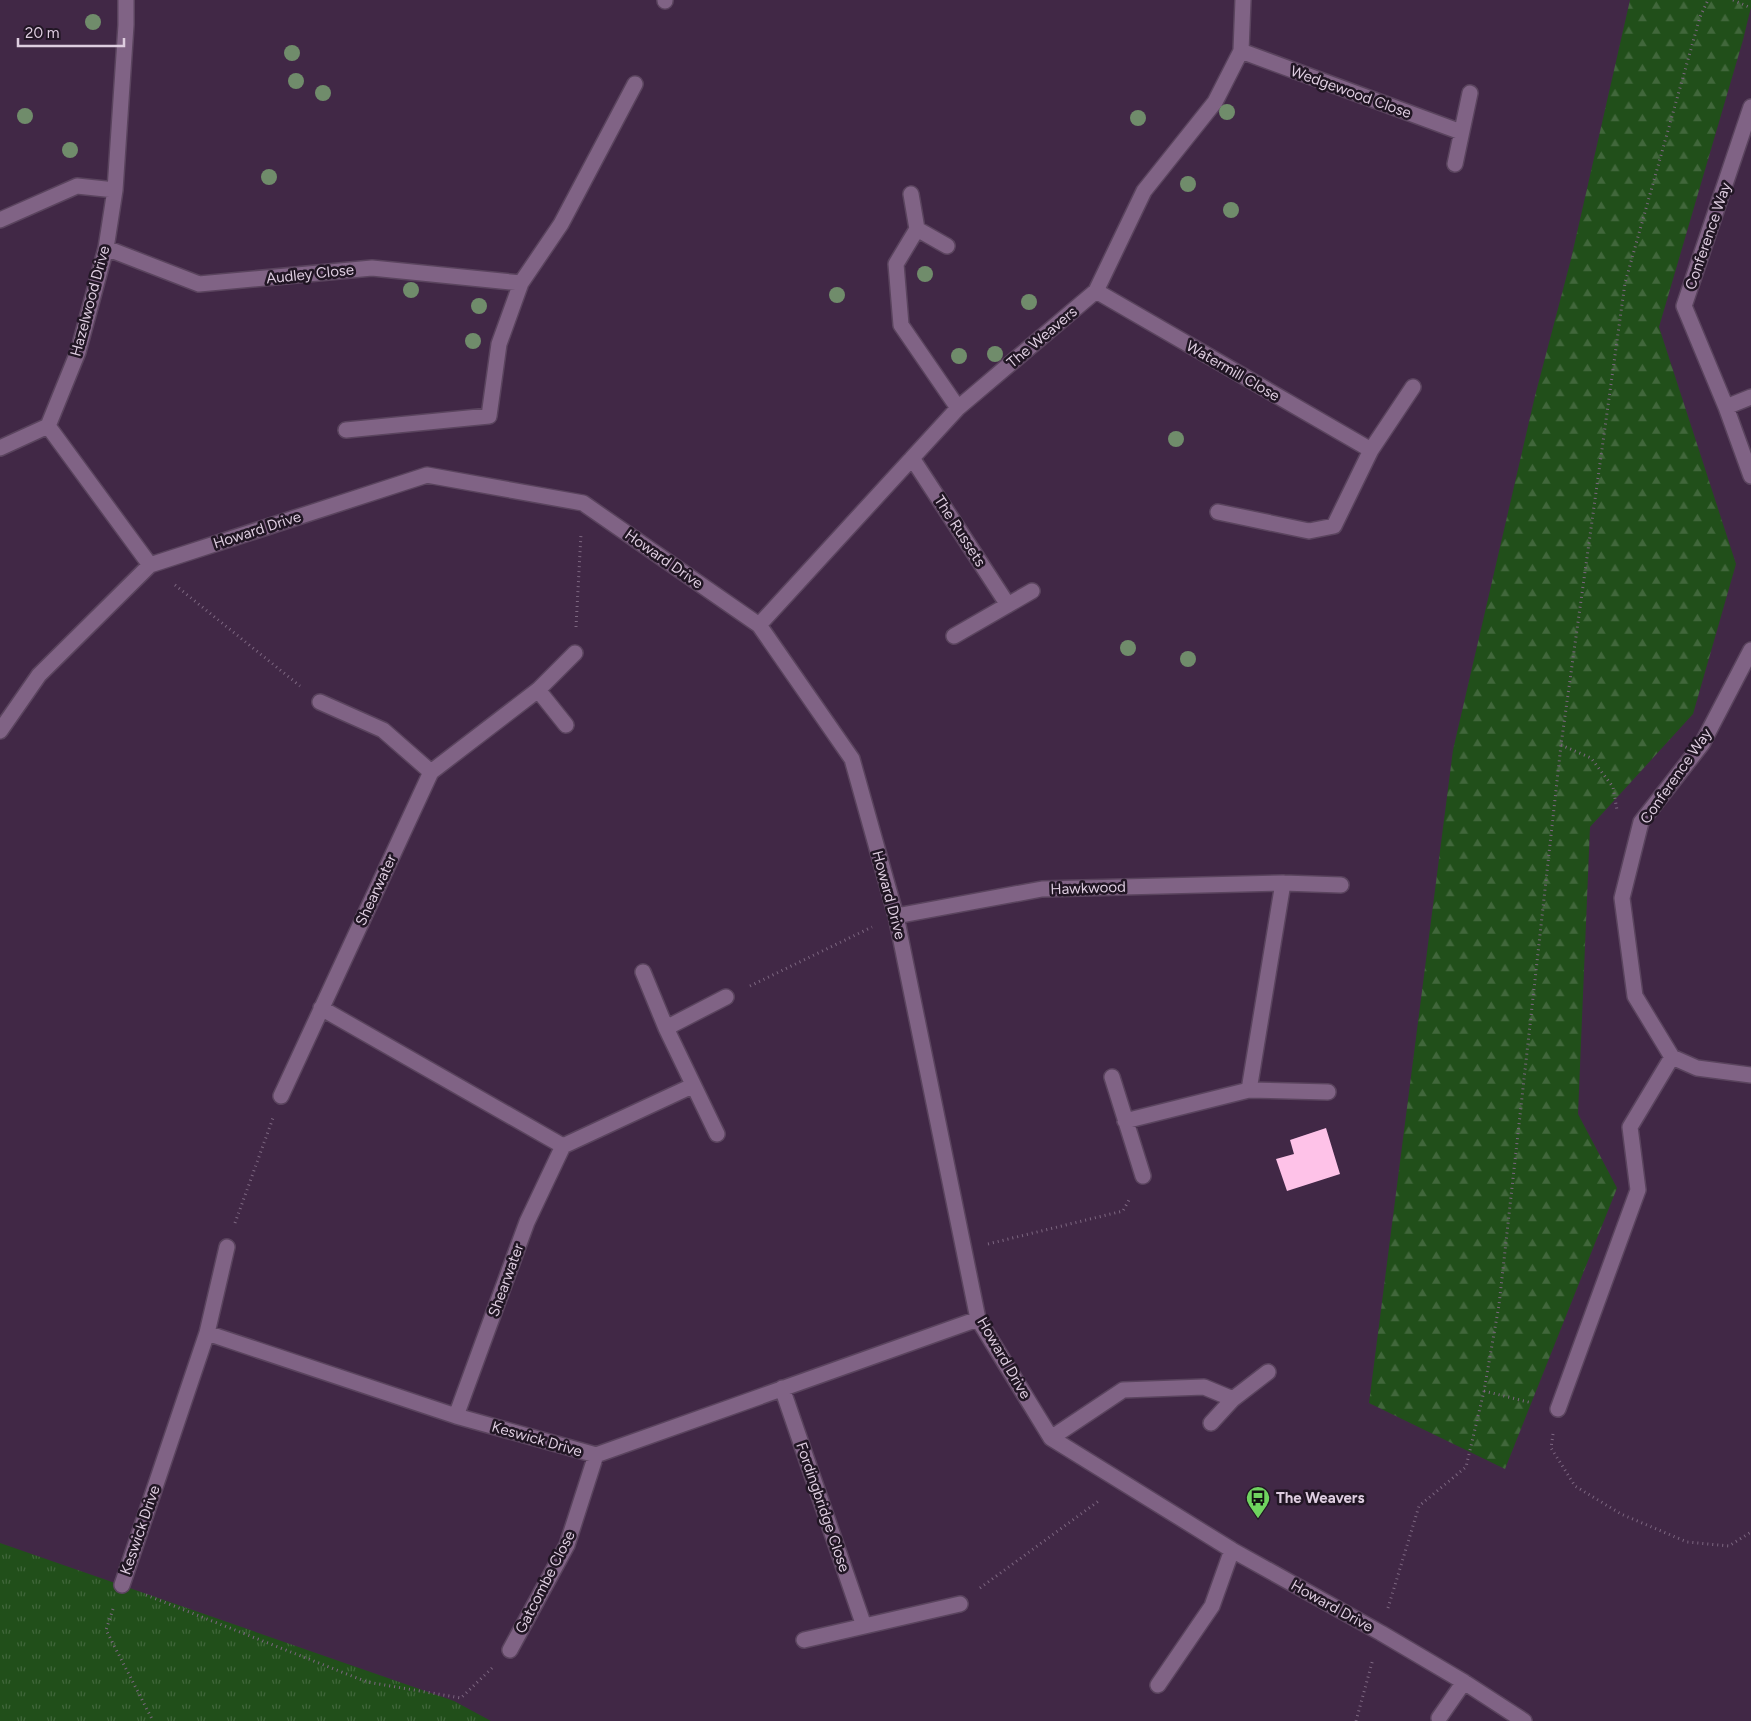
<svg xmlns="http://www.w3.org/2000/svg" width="1751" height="1721" font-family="Figtree,sans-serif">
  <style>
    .forest { fill: url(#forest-firs) }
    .park { fill: url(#park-tufts) }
    .building { fill: #fec2e8 }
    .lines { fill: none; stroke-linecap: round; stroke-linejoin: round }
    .minor-casing { stroke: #5a445e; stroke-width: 18 }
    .path { stroke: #7d6781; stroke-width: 3; stroke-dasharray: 1 4; stroke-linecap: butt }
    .minor { stroke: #806385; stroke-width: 15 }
    .tree { fill: #708c6b }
    .labels { text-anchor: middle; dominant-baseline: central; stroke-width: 5; stroke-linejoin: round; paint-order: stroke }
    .street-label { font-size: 15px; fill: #decde0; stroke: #211624 }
    .poi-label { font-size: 15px; font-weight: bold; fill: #decde0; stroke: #211624; text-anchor: start }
  </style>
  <defs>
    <pattern id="forest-firs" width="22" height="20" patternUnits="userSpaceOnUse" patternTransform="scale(1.25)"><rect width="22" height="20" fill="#214f1a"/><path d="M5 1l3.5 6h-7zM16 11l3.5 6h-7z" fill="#41673b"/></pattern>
    <pattern id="park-tufts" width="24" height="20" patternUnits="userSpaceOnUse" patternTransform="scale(1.25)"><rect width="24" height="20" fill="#214f1a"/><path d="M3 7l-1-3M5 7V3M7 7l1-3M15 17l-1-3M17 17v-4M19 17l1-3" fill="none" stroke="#41673b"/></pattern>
  </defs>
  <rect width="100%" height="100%" fill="#412846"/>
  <path class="forest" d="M1630,0h121v7l-8,33 -84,287 77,237 -43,150 -103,113 -12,287 39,74 -112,281 -136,-66 84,-653 82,-354 36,-137z"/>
  <path class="park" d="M0,1543l454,158 37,20h-491z"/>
  <path class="building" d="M1326,1128l14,46 -53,17 -11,-32 18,-5 -4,-14z"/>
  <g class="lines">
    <g class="minor-casing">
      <path id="minor" d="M126,0v25l-11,165 -9,58 -28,104 -30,74 102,139
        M665,1v-1
        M1241,51l220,81
        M1751,107l-67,199 42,101 25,69
        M1455,164l15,-71
        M911,194l6,35 30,17
        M0,220l77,-34 38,4
        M917,229l-21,35 5,61 57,83
        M106,248l93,36 173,-16 149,15
        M1096,291l275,159
        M1726,407l25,-10
        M346,430l143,-14 10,-72 22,-61 40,-59 74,-140
        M0,448l48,-22
        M912,458l96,147
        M1218,512l91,19 25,-5 37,-76 42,-63
        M759,625l199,-217 138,-117 48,-100 71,-89 26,-51 2,-51
        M954,636l78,-45
        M1751,650l-49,94 -61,78 -19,76 13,98 37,61 25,11 54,7
        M538,690l28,35
        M320,702l63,28 48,42
        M0,731l39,-56 111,-110 277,-90 156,28 176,122 93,134 44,157 82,403 73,119 181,112 149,83 83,49 60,39
        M896,916l146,-27 241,-6 58,2
        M643,972l23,56 51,106
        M321,1008l242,138
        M666,1028l60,-31
        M1112,1077l31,99
        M1249,1090l34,-207
        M281,1096l150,-324 107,-82 37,-37
        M1125,1121l124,-31 79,2
        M207,1333l249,83 140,39 382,-136
        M782,1388l82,238
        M1558,1409l80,-219 -8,-63 42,-70
        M456,1416l71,-194 36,-76 129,-60
        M1211,1423l22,-24 35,-27
        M1051,1438l72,-48 81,-3 29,12
        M122,1585l85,-252 20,-86
        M804,1640l156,-36
        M510,1650l57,-105 29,-90
        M1158,1685l54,-79 20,-56
        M1439,1718l25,-36"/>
    </g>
    <path class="path" d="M1733,0l18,8
      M175,585l125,101
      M576,627l5,-93
      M1561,745l30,13 22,29 4,23
      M750,986l122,-59
      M235,1223l38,-105
      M988,1244l135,-33 7,-13
      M1484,1391l48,12
      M1553,1434l-2,14 24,38 46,28 66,28 42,4 22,-14
      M980,1588l120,-88
      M146,1595l221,87 94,16 31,-30
      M1388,1608l31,-102 47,-39 18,-76 15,-86 62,-560 64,-462 75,-266 8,-17
      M113,1609l-7,21 47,91
      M1356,1721l17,-62"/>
    <use href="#minor" class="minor"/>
  </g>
  <g class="tree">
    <circle cx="93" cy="22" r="8"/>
    <circle cx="292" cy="53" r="8"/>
    <circle cx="296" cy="81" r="8"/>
    <circle cx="323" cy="93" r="8"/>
    <circle cx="1227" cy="112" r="8"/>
    <circle cx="25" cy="116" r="8"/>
    <circle cx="1138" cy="118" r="8"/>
    <circle cx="70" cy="150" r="8"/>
    <circle cx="269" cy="177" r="8"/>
    <circle cx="1188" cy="184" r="8"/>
    <circle cx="1231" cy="210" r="8"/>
    <circle cx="925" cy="274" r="8"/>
    <circle cx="411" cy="290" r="8"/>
    <circle cx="837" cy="295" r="8"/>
    <circle cx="1029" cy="302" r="8"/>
    <circle cx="479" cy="306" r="8"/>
    <circle cx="473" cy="341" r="8"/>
    <circle cx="995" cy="354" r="8"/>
    <circle cx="959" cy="356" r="8"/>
    <circle cx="1176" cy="439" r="8"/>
    <circle cx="1128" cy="648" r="8"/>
    <circle cx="1188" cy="659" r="8"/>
  </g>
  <defs>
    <g id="bus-pin" transform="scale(1.25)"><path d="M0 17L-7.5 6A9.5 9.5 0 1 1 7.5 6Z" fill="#6fd35f" stroke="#211624"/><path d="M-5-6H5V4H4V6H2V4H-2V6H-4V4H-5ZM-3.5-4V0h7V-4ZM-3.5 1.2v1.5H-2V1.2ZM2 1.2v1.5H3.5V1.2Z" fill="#111"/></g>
  </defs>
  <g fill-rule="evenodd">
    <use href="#bus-pin" x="1258" y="1498"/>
  </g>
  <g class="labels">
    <g class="street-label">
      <text transform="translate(1351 92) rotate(20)">Wedgewood Close</text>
      <text transform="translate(1708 236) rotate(-71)">Conference Way</text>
      <text transform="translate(310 274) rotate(-6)">Audley Close</text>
      <text transform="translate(90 301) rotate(-75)">Hazelwood Drive</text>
      <text transform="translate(1042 337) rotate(-40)">The Weavers</text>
      <text transform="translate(1233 371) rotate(30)">Watermill Close</text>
      <text transform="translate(257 530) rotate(-18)">Howard Drive</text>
      <text transform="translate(960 531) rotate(57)">The Russets</text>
      <text transform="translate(664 559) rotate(35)">Howard Drive</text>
      <text transform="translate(1676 776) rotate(-55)">Conference Way</text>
      <text transform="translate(1088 888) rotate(-2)">Hawkwood</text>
      <text transform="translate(376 890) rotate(-65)">Shearwater</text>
      <text transform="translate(889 895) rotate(75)">Howard Drive</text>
      <text transform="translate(506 1280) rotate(-70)">Shearwater</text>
      <text transform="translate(1004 1358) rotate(60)">Howard Drive</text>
      <text transform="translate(537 1439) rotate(16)">Keswick Drive</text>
      <text transform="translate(823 1507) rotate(71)">Fordingbridge Close</text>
      <text transform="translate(140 1530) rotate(-71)">Keswick Drive</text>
      <text transform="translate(545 1582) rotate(-63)">Gatcombe Close</text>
      <text transform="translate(1332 1606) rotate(29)">Howard Drive</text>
    </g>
    <g class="poi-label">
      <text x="1276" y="1498">The Weavers</text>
    </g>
  </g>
  <path d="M18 38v8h106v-8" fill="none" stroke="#decde0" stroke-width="2.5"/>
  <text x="25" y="38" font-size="15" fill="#decde0" stroke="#211624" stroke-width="4" paint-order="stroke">20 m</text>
</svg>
